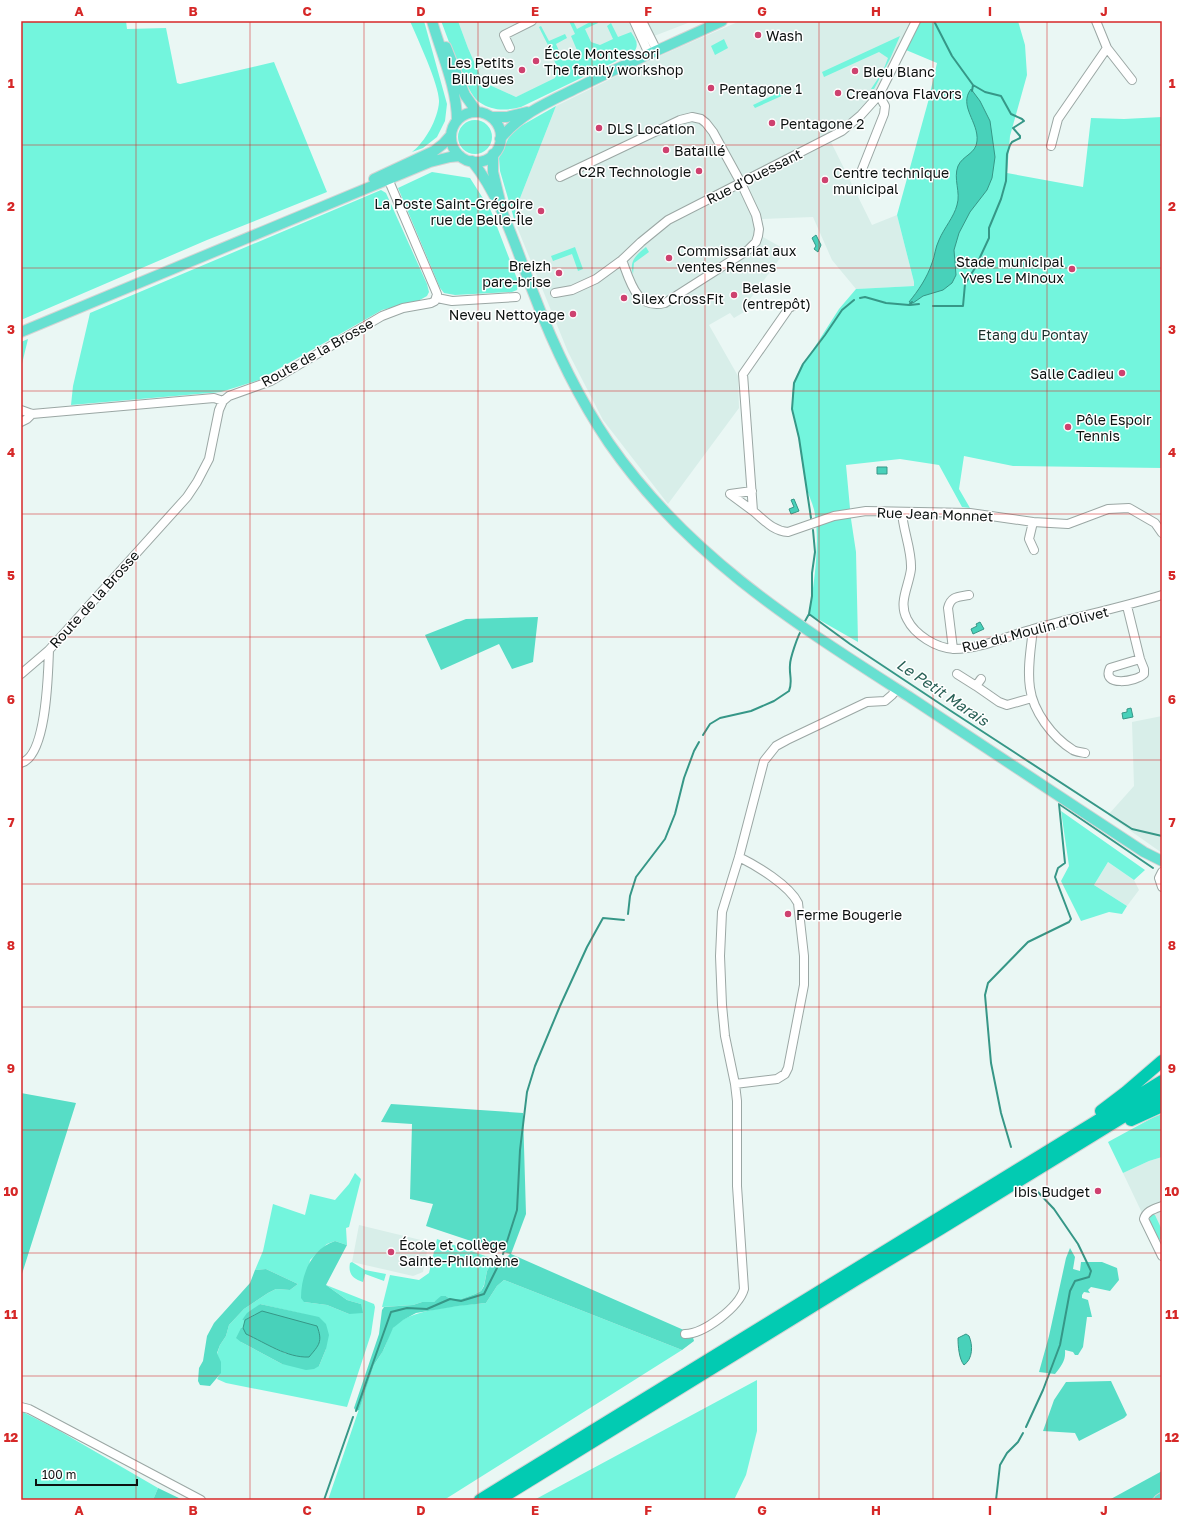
<svg xmlns="http://www.w3.org/2000/svg" width="1183" height="1521" font-family="'Golos Text',sans-serif">
  <style>
    .built { fill: #d8eee9 }
    .green { fill: #73f5dd; fill-rule: evenodd }
    .forest { fill: #57ddc6 }
    .water { fill: #48d1ba; stroke: #369787 }
    .lines { fill: none; stroke-linecap: round; stroke-linejoin: round }
    .stream { stroke: #369787; stroke-width: 2 }
    .minor-casing { stroke: #9ba7a4; stroke-width: 10 }
    .major-casing { stroke: #d3d4d4; stroke-width: 12 }
    .highway-casing { stroke: #d3d4d4; stroke-width: 14 }
    .minor { stroke: #fff; stroke-width: 8 }
    .major { stroke: #67e0d1; stroke-width: 10 }
    .highway { stroke: #02cbb2; stroke-width: 12 }
    .grid { fill: none; stroke: #d62828; stroke-width: 1; stroke-opacity: 0.55 }
    .poi-dot { fill: #ce416f; stroke: #fff; stroke-width: 1.5 }
    .labels { text-anchor: middle; dominant-baseline: central; stroke-width: 3; stroke-linejoin: round; paint-order: stroke }
    .poi-label { font-size: 14px; fill: #0c1110; stroke: #fff; text-anchor: start }
    .street-label { font-size: 14px; fill: #0c1110; stroke: #fff }
    .park-label { font-size: 14px; fill: #1a312c; stroke: #fff }
    .water-label { font-size: 15px; font-style: italic; fill: #296056; stroke: #fff }
    .neatline { fill: none; stroke: #d62828; stroke-width: 1.5 }
    .grid-label { font-size: 13px; text-anchor: middle; font-weight: bold; fill: #d62828 }
  </style>
  <rect width="100%" height="100%" fill="#eaf7f4"/>
  <path class="built" d="M458,21h235l-57,22 -120,54 -33,-15 -15,-34z
    M740,21h170l-30,65 -8,13 -12,14 -31,25 43,87 25,-10 17,67v4l-58,3 -24,-29 -19,-43 -51,2 1,18 23,13 -36,49 4,7 -20,12 -4,-5 -21,12 29,51 1,32 -71,96 -65,-84 -35,-68 -53,-130v-11l41,-105 83,-41z
    M1162,716v137l-54,-38 26,-29 -2,-64z
    M1108,862l26,18 5,10 -12,16 -33,-21z
    M1162,1157v98l-39,-82 26,-12z
    M359,1225l70,17 -6,30 -10,4 -61,-14z"/>
  <path class="green" d="M21,21h105l1,8 39,-1 11,55 3,1 94,-22 53,130 -120,48 -186,80z
    M410,21h14l23,83 -2,17 -8,16 -14,11 -11,4c13,-10 26,-33 27,-50 1,-16 -22,-64 -29,-81z
    M441,21h17l10,27 15,34 33,15 39,-19c6,-14 -10,-37 -16,-51l2,-1 8,15 16,-7 2,4 -11,6 6,14 6,2 11,-5 -8,-19 4,-2 -6,-13h4l4,8 15,-8h6v2l-13,6 6,13 9,3 13,-6 -6,-13 4,-3 7,14 13,-5c5,8 9,13 2,21l-112,54c-15,4 -29,4 -42,-5 -13,-9 -31,-64 -38,-81z
    M920,21h98l7,24 2,30 -17,61 -3,37 76,14 8,-69 33,1 38,-2v351l-149,-2 -49,-10 -5,33 11,19 -8,-1 -23,-42 -39,-6 -54,6 5,54 5,33 2,90 -49,-28c5,-30 11,-69 6,-99 -1,-10 -7,-20 -9,-29 -3,-15 -5,-31 -7,-45 -4,-27 -13,-42 -1,-68l41,-64 17,-20 58,-3v-4l-17,-67 31,-113 9,-39 -31,-13z
    M900,36l-10,23 -16,30h-3l12,-18 5,-13 -9,-6 -55,25 -2,-5z
    M724,39l4,9 -13,7 -4,-9z
    M784,90l2,4 -31,14 -2,-3z
    M556,106l-41,105v11l-15,-51 -1,-13 11,-23 9,-8z
    M458 137a17 17 0 1 1 34 0a17 17 0 1 1-34 0Z
    M432,172l38,6 21,33 28,73 -2,6 -5,2 -57,3 -11,-2 -4,-5 -42,-100z
    M381,190l5,3 41,91 2,8 -2,4 -9,5 -36,9 -123,70 -38,12 -150,13 2,-19 17,-73z
    M575,247l8,22 -5,2 -6,-17 -19,7 -2,-5z
    M646,247l3,5 -15,11 -1,11c-4,-13 3,-19 13,-27z
    M28,339l-7,29v-26z
    M1061,811l84,59 -11,10 -26,-18 -14,23 33,21 -5,8 -13,-2 -28,9 -20,-40 8,-15z
    M1162,1114v43l-13,4 -26,12 -15,-31 46,-25z
    M355,1173l6,6 -12,48 -3,1 1,17 -12,-4 -8,3 -17,16 -6,42 23,3 22,9 12,-10 -14,-4 -21,-15 48,19 1,3 -4,27 -24,73 -121,-24 -9,-4c6,-9 4,-16 0,-25l3,-9 6,-9 3,-11 15,-16 24,-16 8,-4 14,1 8,-6 -32,-15 -11,1 8,-19 10,-47 32,11 5,-21 25,6 14,-16zM260,1304l43,10 23,35 -7,17 -37,-2 -41,-22v-14h2l2,-8h-3z
    M1152,1214l3,1 7,15v9l-4,1c-4,-8 -13,-19 -6,-26z
    M437,1239l57,20 -7,12 -3,14 -3,6 -6,3 -14,5h-11l-4,-3 -12,6h-12l-9,3 -31,2 8,-32 29,5 10,-7z
    M352,1262l13,8 21,4 -2,7 -19,-7 -2,8c-10,-3 -15,-8 -13,-19z
    M504,1280l178,70 -238,150h-116l46,-135c4,-6 7,-11 10,-16 3,-7 5,-15 8,-20 13,-20 72,-24 94,-26l11,-17z
    M757,1380v51l-11,44 -12,25h-200z
    M21,1411l37,19 100,58 -5,12h-132z"/>
  <path class="forest" d="M538,617l-5,45 -21,7 -13,-25 -58,26 -16,-35 41,-16z
    M21,1093l55,10 -55,174z
    M391,1104l132,9 3,101 -15,40 175,77 6,3 2,7 -12,9 -178,-70 -7,6 -11,17 -28,3 -42,7 -13,7 -10,8 -10,23 -9,14 -15,45 -3,1 -2,-3 25,-74 3,-24 2,-3 29,-2 9,-3h12l7,-6h5l4,3h11l14,-5 6,-3 3,-5 3,-15 7,-12 12,-1 4,-4 -84,-28 7,-22 -23,-5 2,-75 -31,-2z
    M335,1241l12,4 -21,40 21,15 14,4 2,9 -14,1 -22,-9 -23,-3 -3,-4c0,-23 10,-49 34,-57z
    M1070,1248l5,9 -2,12 7,2 1,-9h21l15,6 2,12 -9,11 -19,-4 -3,3 2,3 -6,-1 -2,3v3l6,2 4,17h-5l-4,30 -5,8h-3l-2,-3 -8,-2c1,11 -4,16 -10,24l-16,-2 10,-36 17,-78z
    M266,1269l32,15 -8,6 -14,-1 -8,4 -24,16 -15,16 -3,11 -6,9 -3,8 4,9v11l-11,13 -10,-1 -2,-4 1,-13 4,-7 4,-25 7,-13 36,-40 5,-13z
    M260,1304l59,13 7,7 3,11 -3,14 -7,17 -5,3 -8,1 -24,-6 -41,-22 -5,-4 5,-10h2l4,6 40,20 -31,-40 -11,6h-3l5,-7z
    M1111,1381l16,34 -3,3 -45,23 -4,-8 -32,-2 11,-31 12,-18z
    M1162,1471v22l-12,7h-41z
    M158,1488l25,12h-30z"/>
  <path class="water" d="M971,89l9,12 10,20 5,36 -3,21 -5,12 -17,22 -11,21 -5,17 2,25 -4,8 -9,7 -20,6 -10,7 -4,-1c9,-11 18,-24 23,-39 3,-7 3,-15 7,-23 5,-12 15,-23 18,-35 4,-13 -4,-26 1,-39 5,-11 18,-12 19,-25 2,-19 -19,-35 -6,-52z
    M816,235l5,10 -3,7 -4,-3 2,-3 -4,-8z
    M877,467h10v7h-10z
    M794,499l5,12 -8,3 -2,-5 5,-2 -3,-7z
    M980,622l4,7 -11,5 -2,-5 6,-3 -1,-2z
    M1131,708l2,9 -10,2 -1,-6 5,-1v-3z
    M262,1311l55,15c6,16 2,19 -8,31 -22,1 -43,-14 -63,-23l-3,-6 2,-8z
    M966,1334l3,2c4,9 4,23 -5,29 -5,-6 -6,-19 -6,-27z"/>
  <g class="lines">
    <path class="stream" d="M934,21l18,35 21,29 -1,6
      M860,298l5,-1 21,6 23,2 3,-3
      M910,305l9,-1
      M933,306h30l2,-22 10,-16 14,-30v-10l12,-29 5,-18 1,-27 3,-9 2,-3 8,-4v-2l-7,-8 11,-7 -2,-2 -11,-5 -10,-18 -16,-4 -12,-7
      M811,518l-12,-80 -7,-29 2,-26 9,-19 22,-29 17,-25 12,-10
      M809,614l41,30 101,67 181,118 30,7
      M804,623l5,-9 3,-18v-23l3,-21 -2,-22
      M703,735l7,-11 10,-6 31,-7 23,-10 15,-10c4,-9 0,-16 1,-26 0,-7 8,-30 12,-36
      M1059,804l94,64
      M628,914l2,-18 6,-19 29,-38 10,-25 9,-36 10,-27 5,-9
      M1011,1147l-10,-34 -10,-50 -6,-68 3,-12 40,-41 41,-20 2,-3 -16,-42 3,-9 7,-5 -6,-59
      M503,1254l14,-44 3,-60 7,-58 8,-26 25,-60 27,-59 16,-29 21,2
      M356,1411l35,-99 16,-4 20,1 23,-10 11,2 23,-7 17,-34
      M1026,1427l17,-37 17,-45 10,-54 5,-10 14,-4 2,-6 -13,-27 -24,-35 -18,-19
      M324,1500l29,-83
      M996,1500l4,-35 7,-12 11,-11 5,-9"/>
    <g class="minor-casing">
      <path id="minor" d="M634,21l15,33
        M642,21l15,30
        M510,48l-6,-13 28,-14
        M1107,48l25,32
        M1051,146l7,-27 49,-71 -11,-27
        M861,172l23,-58 1,-8 -6,-11
        M560,177l120,-57 12,-3 9,2 5,4 7,9 28,51 15,32 3,14 -1,7 -2,6 -8,8 -83,53c-29,7 -35,-22 -43,-43
        M555,293l17,-3 24,-11 26,-19 19,-18 27,-22 174,-89 19,-16 18,-20 37,-74
        M437,298l15,3 64,-4
        M795,305l-6,3 -46,66 10,137c11,9 20,20 35,21l46,-16 32,-5 104,2 63,9 35,2 40,-15 21,-1 26,15 7,10
        M21,410l11,4 182,-16 9,3
        M21,422l6,-3 5,-5
        M752,491l-22,3 23,17
        M902,512c1,19 10,38 9,57 -2,17 -13,33 -4,50 8,16 29,29 47,30 27,0 53,-13 79,-20 43,-12 86,-21 129,-34
        M1033,522l-4,17 5,11
        M1127,606l13,53 4,10v5c-8,8 -43,13 -34,-6l30,-9
        M1033,629c-2,19 -6,39 -3,59 3,23 22,49 43,62 3,2 8,2 12,3
        M953,649l-5,-41c3,-12 10,-11 21,-13
        M21,674l28,-24 138,-153 10,-15 12,-23 10,-49 4,-9 6,-5 42,-15 111,-65 21,-8 28,-5 4,-2 2,-7 -2,-5 -49,-115
        M957,674l19,12
        M981,679l-5,7 23,16 8,3 25,-7
        M21,763c26,-7 27,-90 28,-113
        M1162,872l-3,6 3,9
        M735,1084l42,-5 8,-5 3,-6 16,-83v-29l-6,-53c-9,-18 -41,-37 -59,-46
        M1162,1206c-8,3 -16,5 -18,13l18,37
        M685,1334c19,0 54,-27 59,-45l-7,-103v-85l-2,-17 -10,-48 -3,-31 -2,-49 2,-44 17,-55 25,-96 12,-15 11,-6 80,-38 18,-1 7,-6 5,-6
        M21,1407l8,2 172,91"/>
    </g>
    <g class="major-casing">
      <path id="major" d="M432,21c9,32 25,66 25,100
        M446,47l19,48 12,17
        M451 137a25 25 0 1 1 50 0a25 25 0 1 1-50 0Z
        M491,117h16l20,-5
        M500,139c22,-27 51,-38 81,-53 46,-23 94,-43 141,-65
        M493,154v18l7,29
        M472,161c30,37 44,88 61,131 20,53 44,104 76,151 79,114 187,181 302,255 77,51 155,103 233,154l18,9
        M374,179l60,-28 9,-7 8,-9
        M21,332l409,-170 20,-5 10,-1
        M1159,1500l3,-2"/>
    </g>
    <g class="highway-casing">
      <path id="highway" d="M1101,1111l25,-19 36,-31
        M1131,1120l31,-14
        M480,1500l682,-419
        M498,1500l359,-221 83,-50 222,-136"/>
    </g>
    <use href="#minor" class="minor"/>
    <use href="#major" class="major"/>
    <use href="#highway" class="highway"/>
  </g>
  <path class="grid" d="M136,21v1479M250,21v1479M364,21v1479M478,21v1479M592,21v1479M705,21v1479M819,21v1479M933,21v1479M1047,21v1479M21,145h1141M21,268h1141M21,391h1141M21,514h1141M21,637h1141M21,760h1141M21,884h1141M21,1007h1141M21,1130h1141M21,1253h1141M21,1376h1141"/>
  <g class="poi-dot">
    <circle cx="758" cy="35" r="4"/>
    <circle cx="536" cy="61" r="4"/>
    <circle cx="522" cy="70" r="4"/>
    <circle cx="855" cy="71" r="4"/>
    <circle cx="711" cy="88" r="4"/>
    <circle cx="838" cy="93" r="4"/>
    <circle cx="772" cy="123" r="4"/>
    <circle cx="599" cy="128" r="4"/>
    <circle cx="666" cy="150" r="4"/>
    <circle cx="699" cy="171" r="4"/>
    <circle cx="825" cy="180" r="4"/>
    <circle cx="541" cy="211" r="4"/>
    <circle cx="669" cy="258" r="4"/>
    <circle cx="1072" cy="269" r="4"/>
    <circle cx="559" cy="273" r="4"/>
    <circle cx="734" cy="295" r="4"/>
    <circle cx="624" cy="298" r="4"/>
    <circle cx="573" cy="314" r="4"/>
    <circle cx="1122" cy="373" r="4"/>
    <circle cx="1068" cy="427" r="4"/>
    <circle cx="788" cy="914" r="4"/>
    <circle cx="1098" cy="1191" r="4"/>
    <circle cx="391" cy="1252" r="4"/>
  </g>
  <g class="labels">
    <g class="poi-label">
      <text x="766" y="35">Wash</text>
      <text x="544" y="53">École Montessori<tspan x="544" dy="16">The family workshop</tspan></text>
      <text x="514" y="62" text-anchor="end">Les Petits<tspan x="514" dy="16">Bilingues</tspan></text>
      <text x="863" y="71">Bleu Blanc</text>
      <text x="719" y="88">Pentagone 1</text>
      <text x="846" y="93">Creanova Flavors</text>
      <text x="780" y="123">Pentagone 2</text>
      <text x="607" y="128">DLS Location</text>
      <text x="674" y="150">Bataillé</text>
      <text x="691" y="171" text-anchor="end">C2R Technologie</text>
      <text x="833" y="172">Centre technique<tspan x="833" dy="16">municipal</tspan></text>
      <text x="533" y="203" text-anchor="end">La Poste Saint-Grégoire<tspan x="533" dy="16">rue de Belle-Île</tspan></text>
      <text x="677" y="250">Commissariat aux<tspan x="677" dy="16">ventes Rennes</tspan></text>
      <text x="1064" y="261" text-anchor="end">Stade municipal<tspan x="1064" dy="16">Yves Le Minoux</tspan></text>
      <text x="551" y="265" text-anchor="end">Breizh<tspan x="551" dy="16">pare-brise</tspan></text>
      <text x="742" y="287">Belasie<tspan x="742" dy="16">(entrepôt)</tspan></text>
      <text x="632" y="298">Silex CrossFit</text>
      <text x="565" y="314" text-anchor="end">Neveu Nettoyage</text>
      <text x="1114" y="373" text-anchor="end">Salle Cadieu</text>
      <text x="1076" y="419">Pôle Espoir<tspan x="1076" dy="16">Tennis</tspan></text>
      <text x="796" y="914">Ferme Bougerie</text>
      <text x="1090" y="1191" text-anchor="end">Ibis Budget</text>
      <text x="399" y="1244">École et collège<tspan x="399" dy="16">Sainte-Philomène</tspan></text>
    </g>
    <g class="street-label">
      <text transform="translate(754 176) rotate(-27)">Rue d'Ouessant</text>
      <text transform="translate(317 352) rotate(-29)">Route de la Brosse</text>
      <text transform="translate(935 514) rotate(2)">Rue Jean Monnet</text>
      <text transform="translate(94 599) rotate(-48)">Route de la Brosse</text>
      <text transform="translate(1035 629) rotate(-14)">Rue du Moulin d'Olivet</text>
    </g>
    <g class="park-label">
      <text x="1033" y="334">Etang du Pontay</text>
    </g>
    <g class="water-label">
      <text transform="translate(943 692) rotate(34)">Le Petit Marais</text>
    </g>
  </g>
  <rect width="1183" height="1521" fill="none" stroke="#ffffff" stroke-width="44"/>
  <path d="M36 1479v6h101v-6" fill="none" stroke="#0c1110" stroke-width="2"/>
  <text x="42" y="1479" font-size="12" fill="#0c1110" stroke="#ffffff" stroke-width="3" paint-order="stroke">100 m</text>
  <rect x="22" y="22" width="1139" height="1477" class="neatline"/>
  <g class="grid-label">
    <text x="79" y="16">A</text>
    <text x="193" y="16">B</text>
    <text x="307" y="16">C</text>
    <text x="421" y="16">D</text>
    <text x="535" y="16">E</text>
    <text x="648" y="16">F</text>
    <text x="762" y="16">G</text>
    <text x="876" y="16">H</text>
    <text x="990" y="16">I</text>
    <text x="1104" y="16">J</text>
    <text x="11" y="88">1</text>
    <text x="1172" y="88">1</text>
    <text x="11" y="211">2</text>
    <text x="1172" y="211">2</text>
    <text x="11" y="334">3</text>
    <text x="1172" y="334">3</text>
    <text x="11" y="457">4</text>
    <text x="1172" y="457">4</text>
    <text x="11" y="580">5</text>
    <text x="1172" y="580">5</text>
    <text x="11" y="704">6</text>
    <text x="1172" y="704">6</text>
    <text x="11" y="827">7</text>
    <text x="1172" y="827">7</text>
    <text x="11" y="950">8</text>
    <text x="1172" y="950">8</text>
    <text x="11" y="1073">9</text>
    <text x="1172" y="1073">9</text>
    <text x="11" y="1196">10</text>
    <text x="1172" y="1196">10</text>
    <text x="11" y="1319">11</text>
    <text x="1172" y="1319">11</text>
    <text x="11" y="1442">12</text>
    <text x="1172" y="1442">12</text>
    <text x="79" y="1515">A</text>
    <text x="193" y="1515">B</text>
    <text x="307" y="1515">C</text>
    <text x="421" y="1515">D</text>
    <text x="535" y="1515">E</text>
    <text x="648" y="1515">F</text>
    <text x="762" y="1515">G</text>
    <text x="876" y="1515">H</text>
    <text x="990" y="1515">I</text>
    <text x="1104" y="1515">J</text>
  </g>
</svg>
